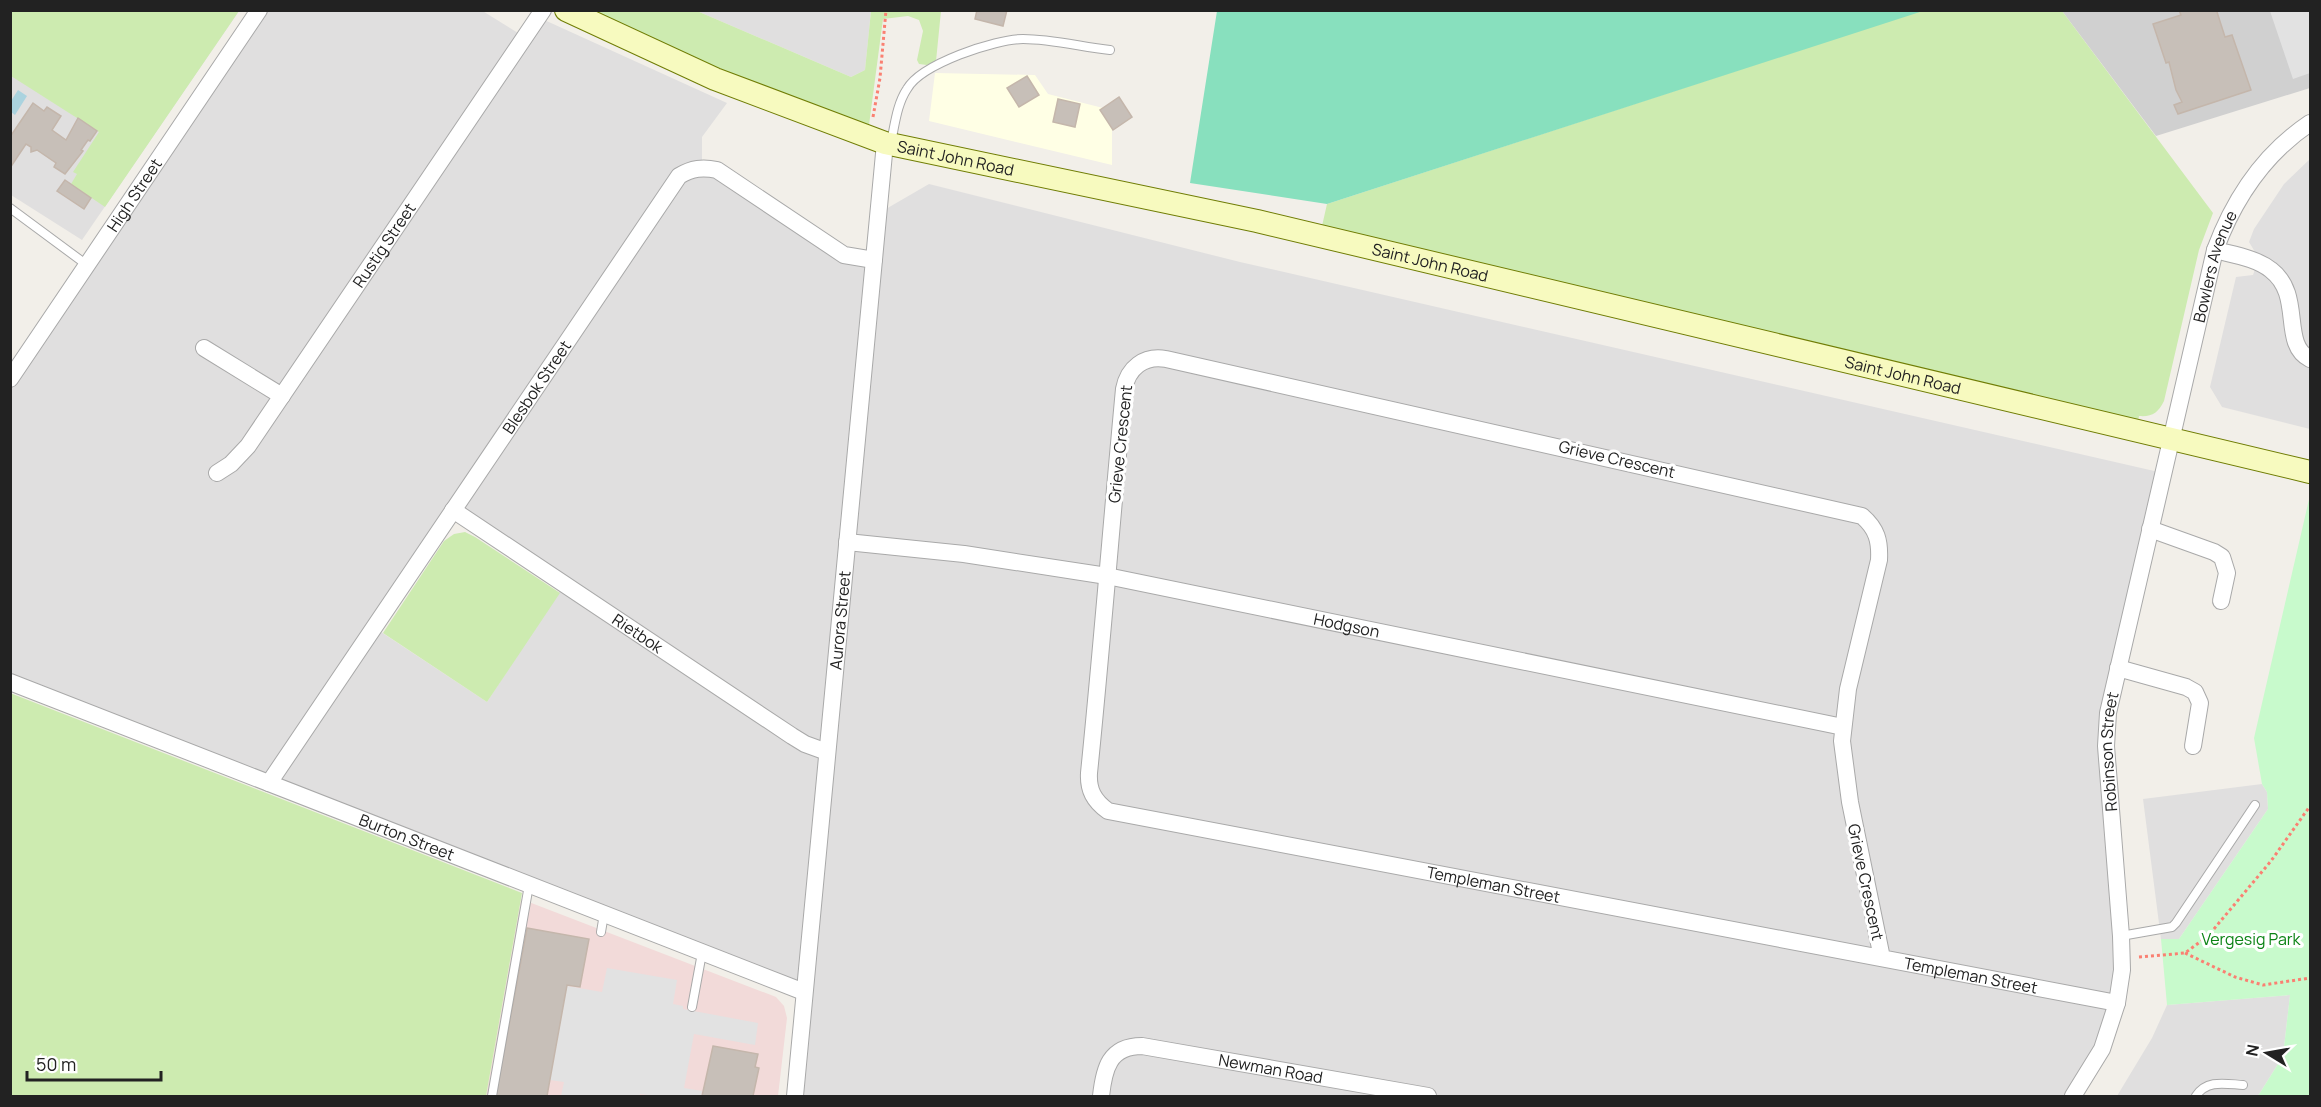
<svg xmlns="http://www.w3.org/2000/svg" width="2321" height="1107" font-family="Manrope,sans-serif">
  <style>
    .residential { fill: #e0dfdf; fill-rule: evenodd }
    .commercial { fill: #f2dad9 }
    .education { fill: #ffffe5 }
    .religious { fill: #d0d0d0 }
    .grass { fill: #cdebb0 }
    .park { fill: #c8facc }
    .pitch { fill: #88e0be }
    .parking { fill: #e2e2e2 }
    .water { fill: #aad3df }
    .building { fill: #c7bfb8; stroke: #c4b6ab; stroke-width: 1.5 }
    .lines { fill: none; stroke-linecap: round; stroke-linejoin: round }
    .service-casing { stroke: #a9a9a9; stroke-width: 10 }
    .minor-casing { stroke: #a9a9a9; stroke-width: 18 }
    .secondary-casing { stroke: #707d05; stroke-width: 24 }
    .path { stroke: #fa8072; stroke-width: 3; stroke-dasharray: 3 3; stroke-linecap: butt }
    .service { stroke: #fff; stroke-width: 8 }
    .minor { stroke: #fff; stroke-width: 16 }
    .secondary { stroke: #f7fabf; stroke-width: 22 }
    .labels { text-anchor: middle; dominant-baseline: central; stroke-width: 6; stroke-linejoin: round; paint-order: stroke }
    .street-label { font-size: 16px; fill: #222; stroke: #fff }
    .park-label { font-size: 16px; fill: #0c8416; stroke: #fff }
  </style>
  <rect width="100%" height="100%" fill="#f2efe9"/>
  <path class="residential" d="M481,10l45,28 14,-20 187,85 -25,34v32l143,88 30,4 4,-48 50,-29 311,78 923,211 -54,229 8,302 -45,92h-1276l9,-103 -794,-310 -1,-302 251,-370zM453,512l111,73 -77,117 -112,-74z
    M10,11h229l-157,229 -71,-45z
    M697,11h174l-6,59 -14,7z
    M2310,159v270l-88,-22 -12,-20 26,-110 17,-2 7,-21 -5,-2 -6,-10 5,-13 30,-45z
    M2262,784l5,8 1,17 -89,130h-18l-18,-140z
    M2290,995l-7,61 -25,40h-141l35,-58 15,-33z"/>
  <path class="commercial" d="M521,899l255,98 8,9 3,12 -9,78h-292z"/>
  <path class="education" d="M935,73l100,2 13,19 55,14 16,-11 13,20 -20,13v35l-183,-44z"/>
  <path class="religious" d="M2062,11h248v77l-154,48z"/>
  <path class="grass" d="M11,10h228v1l-134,196 -34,-23 6,-10 -4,-2 26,-40 -88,-56z
    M1923,10l139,1 151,202 -14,37 -35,151c-6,12 -12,16 -25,15l-1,6 -816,-196 5,-22z
    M592,11h105l154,66 14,-7 6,-59h70l-5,50 -9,4 -8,-1 -2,-4 6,-29 -4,-11 -11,-4 -25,3 -14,106 -154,-58z
    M465,532l10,5 85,56 -73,109 -104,-69 61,-92 10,-7z
    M10,693l512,200 -36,203h-475z"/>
  <path class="park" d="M2310,495v601h-52l25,-40 7,-61 -123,10 -6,-66h18l89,-130 -1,-17 -5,-8 -8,-46z"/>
  <path class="pitch" d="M1217,11v-1l706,1 -596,193 -137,-21z"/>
  <path class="parking" d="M2270,11h40v62l-17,6z
    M607,968l70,12 -4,24 10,2v3l75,14 -3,22 -61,-11 -10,54 18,3 -1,5h-46l-15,-2 -1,2h-78l3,-14 -14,-2 17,-94 35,6z"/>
  <path class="water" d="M18,90l9,6 -12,19 -4,-3v-11z"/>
  <path class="building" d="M977,10h30l-4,16 -28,-7z
    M2179,10h41l-3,2 8,25 7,-2 19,55 -73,24 -4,-9 8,-3 -6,-12 -7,-28 -3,1 -13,-39 28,-9z
    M1027,76l12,19 -20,12 -12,-19z
    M1119,97l13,20 -19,13 -13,-20z
    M1058,99l22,5 -5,23 -22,-5z
    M33,103l11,8 3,-4 14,9 -9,14 14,10 12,-22 19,13 -7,10 -2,-1 -7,10 2,1 -18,23 -11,-7 2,-4 -19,-13 -6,2v-5l-5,-3 -16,24v-35l2,1z
    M65,180l26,18 -7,11 -27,-18z
    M527,928l62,11 -9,48 -13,-2 -20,111h-51z
    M713,1046l45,8 -3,13 4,1 -6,28h-51z"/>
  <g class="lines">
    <g class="service-casing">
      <path id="service" d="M891,142c4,-18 6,-38 16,-53 14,-25 88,-50 116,-50 29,0 59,8 87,11
        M10,208l77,57
        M601,932l3,-18
        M2121,936l51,-9 4,-4 79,-118
        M692,1007l10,-54
        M492,1096l37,-211
        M2196,1096c11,-17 30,-12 47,-11"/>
    </g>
    <g class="minor-casing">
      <g id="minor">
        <path d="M2215,250c19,5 41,8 56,20 33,25 9,74 39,89"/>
        <path d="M204,348l78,48"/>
        <path id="s1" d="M10,379l249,-369"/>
        <path id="s2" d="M217,473l14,-9 17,-18 295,-436"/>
        <path id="s3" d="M453,510l339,226 13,8 22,8"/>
        <path d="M2150,529l64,23 8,5 5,16 -6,28"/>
        <path id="s4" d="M847,542l117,12 143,22 736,151"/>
        <path d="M2118,668l68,19 9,5 5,11 -7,43"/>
        <path id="s5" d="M10,682l794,310"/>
        <path id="s6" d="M269,783l410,-607c13,-8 24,-9 38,-6l127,85 30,5"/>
        <path id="s7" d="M1882,958l-32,-156 -8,-61 6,-52 31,-129c1,-19 -2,-31 -17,-44l-696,-157c-22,-4 -38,9 -42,30 -12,128 -22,256 -35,384 -1,17 5,28 19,38l1009,192"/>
        <path id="s8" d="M795,1096l90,-953"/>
        <path id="s9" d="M1101,1096c3,-27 8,-50 41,-50l286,50"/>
        <path id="s10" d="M2073,1096l29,-47 15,-46 5,-33 -1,-34 -15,-190 2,-33 107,-463c19,-51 50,-97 95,-127"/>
      </g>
    </g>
    <g class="secondary-casing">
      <g id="secondary">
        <path id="s11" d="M566,10l149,69 170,64 372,78 1053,251"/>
      </g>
    </g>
    <path class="path" d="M873,117l7,-39 6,-68
      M2185,953l50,24 28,8 47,-7
      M2139,957l46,-4 23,-17 63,-75 39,-55"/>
    <use href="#service" class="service"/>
    <use href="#minor" class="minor"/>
    <use href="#secondary" class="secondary"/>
  </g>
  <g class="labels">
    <g class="street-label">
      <text stroke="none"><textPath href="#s11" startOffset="418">Saint John Road</textPath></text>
      <text stroke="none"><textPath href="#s1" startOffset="222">High Street</textPath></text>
      <text stroke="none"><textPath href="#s2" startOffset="284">Rustig Street</textPath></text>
      <text stroke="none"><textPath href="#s11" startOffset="904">Saint John Road</textPath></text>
      <text stroke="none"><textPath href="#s10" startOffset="854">Bowlers Avenue</textPath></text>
      <text stroke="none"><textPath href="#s11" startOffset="1390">Saint John Road</textPath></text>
      <text stroke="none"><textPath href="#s6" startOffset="478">Blesbok Street</textPath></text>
      <text transform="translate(1120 444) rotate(-84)">Grieve Crescent</text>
      <text transform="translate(1617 459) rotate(13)">Grieve Crescent</text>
      <text stroke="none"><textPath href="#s8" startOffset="478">Aurora Street</textPath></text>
      <text stroke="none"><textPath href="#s4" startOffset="507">Hodgson</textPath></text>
      <text stroke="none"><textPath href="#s3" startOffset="222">Rietbok</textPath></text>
      <text stroke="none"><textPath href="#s10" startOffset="356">Robinson Street</textPath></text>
      <text stroke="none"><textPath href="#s5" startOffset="426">Burton Street</textPath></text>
      <text transform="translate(1866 882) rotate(78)">Grieve Crescent</text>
      <text stroke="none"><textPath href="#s7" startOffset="2049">Templeman Street</textPath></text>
      <text stroke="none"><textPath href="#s7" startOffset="2535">Templeman Street</textPath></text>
      <text stroke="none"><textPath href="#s9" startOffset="204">Newman Road</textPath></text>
    </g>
    <g class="park-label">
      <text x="2251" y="939">Vergesig Park</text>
    </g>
  </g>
  <rect width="2321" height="1107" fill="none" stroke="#222222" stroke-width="24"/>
  <g transform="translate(2267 1053) rotate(281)" stroke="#ffffff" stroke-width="4.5" paint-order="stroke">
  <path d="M0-4.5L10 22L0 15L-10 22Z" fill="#222222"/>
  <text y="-9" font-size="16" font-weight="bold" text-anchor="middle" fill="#222222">N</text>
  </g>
  <path d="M27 1071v9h134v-9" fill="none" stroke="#222222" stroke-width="3"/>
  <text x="36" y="1071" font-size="18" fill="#222222" stroke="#ffffff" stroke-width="4.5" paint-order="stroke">50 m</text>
</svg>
